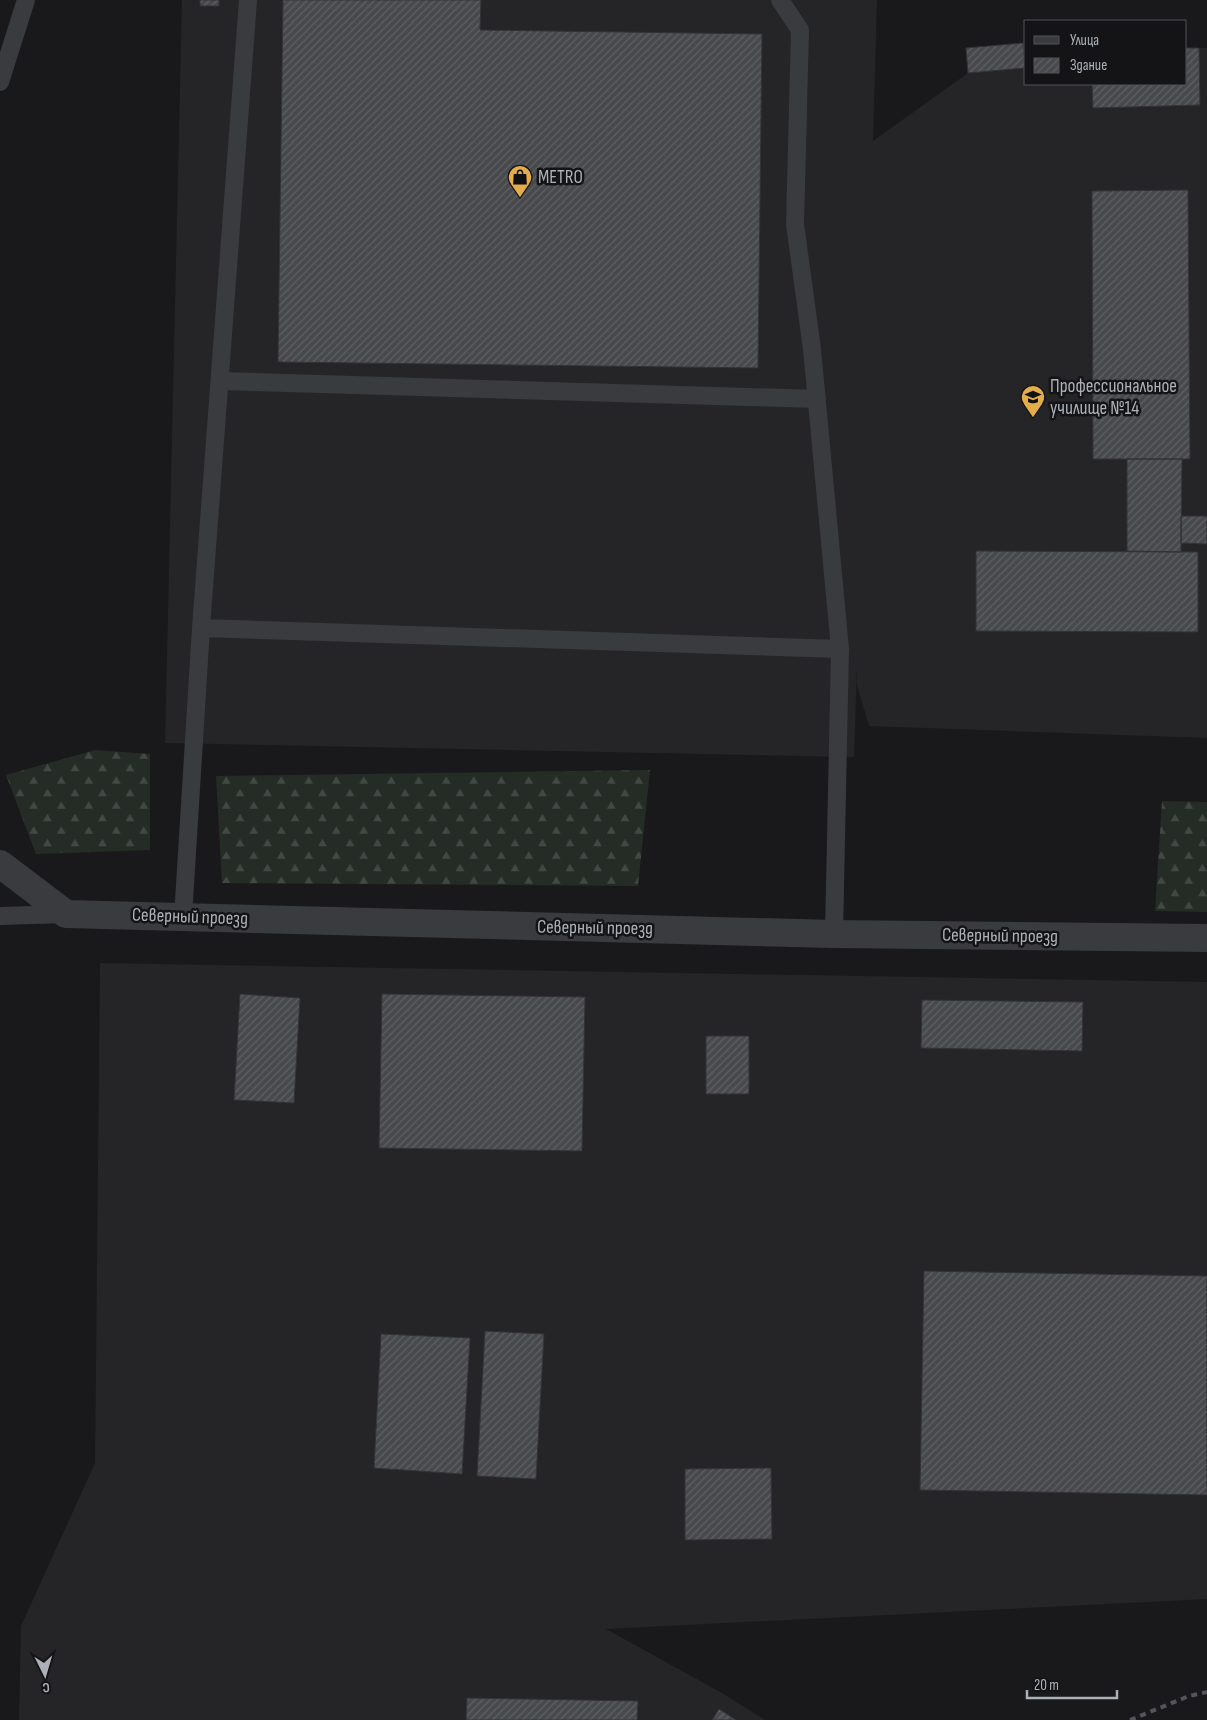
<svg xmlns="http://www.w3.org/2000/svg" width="1207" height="1720" font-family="'Sofia Sans Condensed',sans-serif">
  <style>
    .built { fill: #252528 }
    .forest { fill: url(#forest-firs) }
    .building { fill: url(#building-hatch); stroke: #333337 }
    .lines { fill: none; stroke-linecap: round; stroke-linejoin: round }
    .service { stroke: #3a3b3f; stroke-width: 18 }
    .minor { stroke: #3a3b3f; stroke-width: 28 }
    .rail { stroke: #53555a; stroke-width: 4; stroke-dasharray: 6 5; stroke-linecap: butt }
    .labels { text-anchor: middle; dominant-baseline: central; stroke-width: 5; stroke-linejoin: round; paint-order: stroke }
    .poi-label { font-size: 19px; fill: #acb1b9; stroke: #141416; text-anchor: start }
    .street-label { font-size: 19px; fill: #acb1b9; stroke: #141416 }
  </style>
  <defs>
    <pattern id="forest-firs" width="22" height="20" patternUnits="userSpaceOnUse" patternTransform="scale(1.25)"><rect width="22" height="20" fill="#252c26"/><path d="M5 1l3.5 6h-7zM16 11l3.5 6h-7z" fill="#424843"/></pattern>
    <pattern id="building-hatch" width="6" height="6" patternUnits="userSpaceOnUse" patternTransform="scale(1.25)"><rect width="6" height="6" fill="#48494d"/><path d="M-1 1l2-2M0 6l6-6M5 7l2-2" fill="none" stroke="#606165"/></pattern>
  </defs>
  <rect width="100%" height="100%" fill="#19191b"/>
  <path class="built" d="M182,0h695l-4,141 95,-68 -2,-25 60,-5v41h160v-36h21v690l-338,-12 -12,-41v-18l-3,90 -689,-14z
    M100,963l1107,19v617l-601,30 116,64 43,27h-746l2,-94 74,-163z"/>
  <path class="forest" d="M95,750l55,4v96l-114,4 -30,-79z
    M650,770l-12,116 -416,-3 -6,-107z
    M1162,801l45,1v110l-52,-1z"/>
  <path class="building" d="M200,0h19v6h-19z
    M283,0h198l-1,30 282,4 -4,334 -480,-6z
    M1023,43l2,25 -57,5 -2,-25z
    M1186,48h13l1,57 -107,3 -1,-24h94z
    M1188,190l2,269h-97l-1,-268z
    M1127,459h55l-1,93 -54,-1z
    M1181,516h26v28l-26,-1z
    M976,551l222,1v80l-222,-1z
    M240,994l60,4 -6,105 -60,-3z
    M382,994l203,3 -3,154 -203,-3z
    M922,1000l161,2 -1,49 -161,-3z
    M706,1036h43v58h-43z
    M924,1271l283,5v219l-287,-5z
    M485,1331l59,3 -8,145 -59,-3z
    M381,1334l89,4 -8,136 -88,-6z
    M771,1468l1,71 -87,1v-71z
    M467,1698l171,3 -1,19h-171z
    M719,1709l17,11h-24z"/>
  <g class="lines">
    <path class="service" d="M780,0l20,30 -5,194 17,125 28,300
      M0,82l26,-82
      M220,381l597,18
      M201,628l47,-628
      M0,916l66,-2
      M183,917l18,-289 639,21 -6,285"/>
    <path class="minor" d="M0,864l66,50 768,20 373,4"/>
    <path class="rail" d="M1130,1720l59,-24 18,-4"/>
  </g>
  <defs>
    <g id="shop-pin" transform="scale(1.25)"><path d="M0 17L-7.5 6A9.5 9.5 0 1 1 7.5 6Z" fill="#e3ad49" stroke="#141416"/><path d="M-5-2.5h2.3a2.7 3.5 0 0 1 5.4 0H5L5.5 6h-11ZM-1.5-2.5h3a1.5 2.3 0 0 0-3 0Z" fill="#111"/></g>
    <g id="school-pin" transform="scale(1.25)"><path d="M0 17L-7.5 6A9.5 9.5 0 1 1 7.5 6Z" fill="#e3ad49" stroke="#141416"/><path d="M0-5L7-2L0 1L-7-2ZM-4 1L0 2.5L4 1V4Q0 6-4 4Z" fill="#111"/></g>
  </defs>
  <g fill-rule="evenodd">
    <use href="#shop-pin" x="520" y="177"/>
    <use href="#school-pin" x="1033" y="397"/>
  </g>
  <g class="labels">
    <g class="poi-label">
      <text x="538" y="177">METRO</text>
      <text x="1050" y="386">Профессиональное<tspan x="1050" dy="22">училище №14</tspan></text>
    </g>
    <g class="street-label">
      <text transform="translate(190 917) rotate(2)">Северный проезд</text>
      <text transform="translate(595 928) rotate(1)">Северный проезд</text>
      <text transform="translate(1000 936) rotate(1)">Северный проезд</text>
    </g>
  </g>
  <rect x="1024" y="20" width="162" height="65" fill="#141416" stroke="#515357"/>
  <rect x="1034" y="36" width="25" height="8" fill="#3a3b3f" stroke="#515357"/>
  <text x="1070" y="45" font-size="15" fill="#acb1b9">Улица</text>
  <rect x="1034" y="58" width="25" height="15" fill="url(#building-hatch)" stroke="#515357"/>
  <text x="1070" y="70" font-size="15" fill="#acb1b9">Здание</text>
  <g transform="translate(45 1675) rotate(175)" stroke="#141416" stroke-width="4" paint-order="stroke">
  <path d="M0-4L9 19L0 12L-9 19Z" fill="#acb1b9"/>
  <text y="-8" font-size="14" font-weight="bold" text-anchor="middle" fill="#acb1b9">С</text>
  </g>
  <path d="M1027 1690v8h90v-8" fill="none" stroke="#acb1b9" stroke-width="2.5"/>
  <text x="1034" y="1690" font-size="15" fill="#acb1b9" stroke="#141416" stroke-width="4" paint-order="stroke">20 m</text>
</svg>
